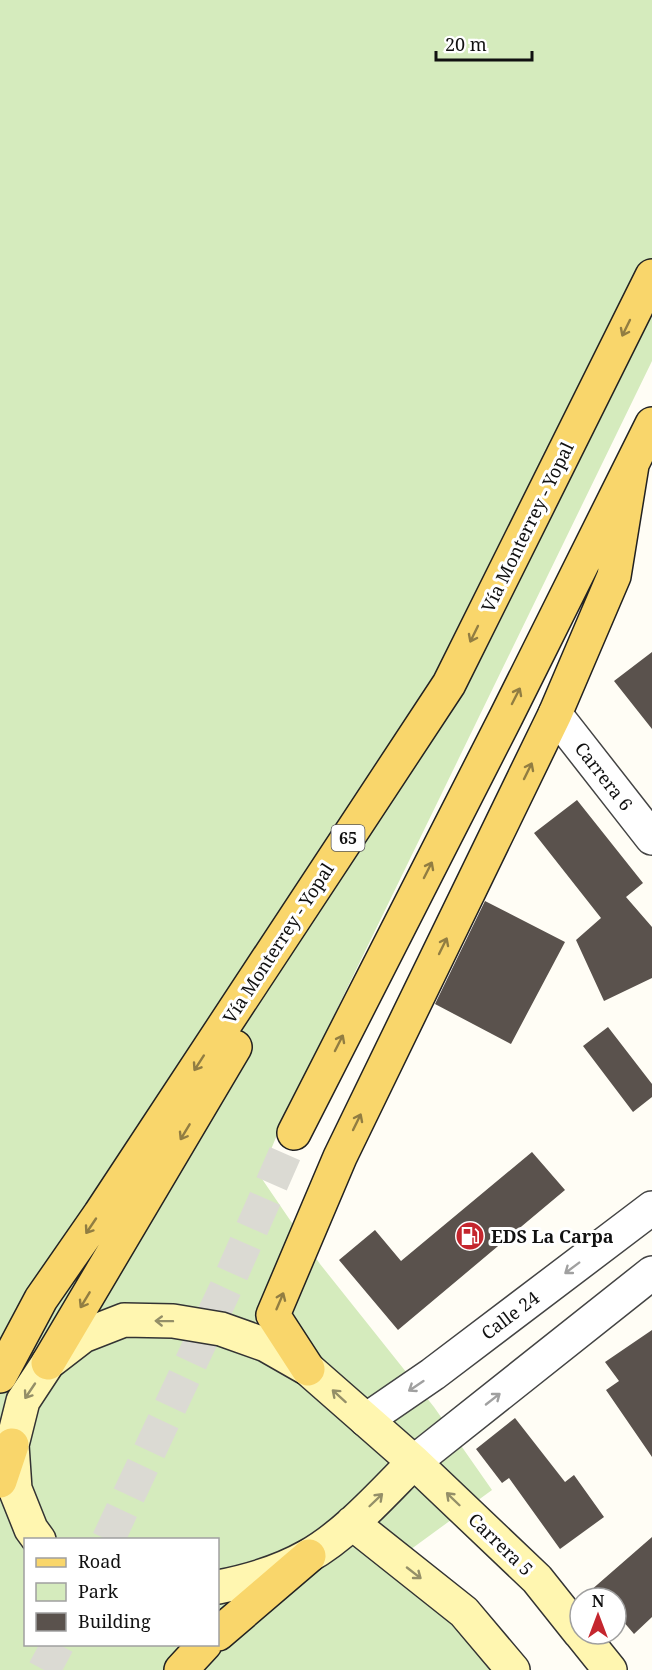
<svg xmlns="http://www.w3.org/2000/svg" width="652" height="1670" font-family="'Noto Serif',serif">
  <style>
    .green { fill: #d5ebbd; fill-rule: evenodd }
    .building { fill: #5a524d }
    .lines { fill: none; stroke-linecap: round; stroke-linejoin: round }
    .primary-tunnel { stroke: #dbdad3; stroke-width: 33; stroke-dasharray: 33 16; stroke-linecap: butt }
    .minor-casing { stroke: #444; stroke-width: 36 }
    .tertiary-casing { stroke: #444; stroke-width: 36 }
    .secondary-casing { stroke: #333; stroke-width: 36 }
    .primary-casing { stroke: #222; stroke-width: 36 }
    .minor { stroke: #fff; stroke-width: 33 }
    .tertiary { stroke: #fff; stroke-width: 33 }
    .secondary { stroke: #fff6b0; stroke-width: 33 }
    .primary { stroke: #f9d66b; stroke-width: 33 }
    .oneway { stroke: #917d42 }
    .oneway2 { stroke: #a0a0a0 }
    .oneway3 { stroke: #948f68 }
    .labels { text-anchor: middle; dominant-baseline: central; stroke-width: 6; stroke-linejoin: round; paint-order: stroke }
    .shield { fill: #fff; stroke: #585858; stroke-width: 1.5 }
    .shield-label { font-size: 16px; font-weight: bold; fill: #111 }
    .street-label { font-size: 18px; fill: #111; stroke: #fff }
    .poi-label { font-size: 18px; font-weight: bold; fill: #111; stroke: #fff; text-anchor: start }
  </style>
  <rect width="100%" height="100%" fill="#fffdf5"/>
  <path class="green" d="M0,0h652v361l-368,757 -24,58 60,88 114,143 58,83 -104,76 68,56 40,48h-496zM26,1540h192v104h-192z"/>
  <path class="building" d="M652,652v77l-38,-48z
    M577,800l66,83 -17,14 26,30v51l-48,23 -28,-61 25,-22 -67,-85z
    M485,901l80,41 -54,102 -76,-40z
    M608,1027l44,57v13l-19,15 -50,-66z
    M532,1152l33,38 -167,140 -59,-70 36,-30 26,31z
    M652,1330v127l-46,-67 13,-9 -14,-19z
    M515,1418l50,64 9,-7 30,42 -44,32 -51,-71 -7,5 -26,-34z
    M652,1537v80l-18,17 -18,-21v-15h-34z"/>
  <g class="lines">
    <path class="primary-tunnel" d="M108,1540l120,-257 66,-150
      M44,1670l14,-26"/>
    <g class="minor-casing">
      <path id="minor" d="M555,714l97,124"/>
    </g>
    <g class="tertiary-casing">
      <path id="tertiary" d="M366,1420l67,-46 219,-166
        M414,1462l238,-189"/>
    </g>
    <g class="secondary-casing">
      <path id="secondary" d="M352,1523l112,89 49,58
        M39,1540l-8,-11 -16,-40 -3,-44 11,-44 25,-38 35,-27 41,-16 49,1 48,8 45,16 42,24 106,93 123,117 43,54
        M218,1587c31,-6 62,-15 90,-31 38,-21 76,-64 106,-94
        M581,1634l29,36"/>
    </g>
    <g class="primary-casing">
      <path id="primary" d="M294,1133l212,-416 146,-293
        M48,1363l187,-316
        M308,1369l-35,-54 67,-158 215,-443 59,-138 18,-111
        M0,1376l41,-77 59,-85 349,-530 203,-408
        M0,1481l12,-36
        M218,1634l91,-78
        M181,1670l24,-26"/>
    </g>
    <use href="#minor" class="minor"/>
    <use href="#tertiary" class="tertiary"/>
    <use href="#secondary" class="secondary"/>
    <use href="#primary" class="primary"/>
  </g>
  <defs><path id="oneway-shaft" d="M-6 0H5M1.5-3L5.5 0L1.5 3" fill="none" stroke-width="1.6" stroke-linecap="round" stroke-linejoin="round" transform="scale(1.5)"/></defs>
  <g class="oneway">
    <use href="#oneway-shaft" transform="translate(626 328) rotate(116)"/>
    <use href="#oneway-shaft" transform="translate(474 634) rotate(116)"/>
    <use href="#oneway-shaft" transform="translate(516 696) rotate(-63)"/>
    <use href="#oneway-shaft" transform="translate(528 771) rotate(-64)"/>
    <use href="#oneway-shaft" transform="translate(428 870) rotate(-63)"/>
    <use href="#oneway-shaft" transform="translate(443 946) rotate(-64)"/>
    <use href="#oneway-shaft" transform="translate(339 1043) rotate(-63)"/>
    <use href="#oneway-shaft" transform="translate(199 1063) rotate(123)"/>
    <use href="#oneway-shaft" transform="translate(357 1122) rotate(-64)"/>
    <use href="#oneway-shaft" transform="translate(185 1132) rotate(121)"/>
    <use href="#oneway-shaft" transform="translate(91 1226) rotate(124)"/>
    <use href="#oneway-shaft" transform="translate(85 1300) rotate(121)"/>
    <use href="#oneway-shaft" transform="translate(280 1301) rotate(-67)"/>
  </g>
  <g class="oneway2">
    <use href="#oneway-shaft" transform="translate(572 1268) rotate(143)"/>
    <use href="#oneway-shaft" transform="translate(416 1386) rotate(146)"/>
    <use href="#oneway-shaft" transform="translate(493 1399) rotate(-38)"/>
  </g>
  <g class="oneway3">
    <use href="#oneway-shaft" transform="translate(164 1321) rotate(-179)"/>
    <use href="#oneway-shaft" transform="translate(30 1391) rotate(124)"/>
    <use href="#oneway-shaft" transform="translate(339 1396) rotate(-138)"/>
    <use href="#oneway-shaft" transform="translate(453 1499) rotate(-136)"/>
    <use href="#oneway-shaft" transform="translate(376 1500) rotate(-44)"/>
    <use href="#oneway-shaft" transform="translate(414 1573) rotate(38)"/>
  </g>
  <defs>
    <g id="fuel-disc" transform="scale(1.5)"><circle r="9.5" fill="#c4262e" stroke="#fff"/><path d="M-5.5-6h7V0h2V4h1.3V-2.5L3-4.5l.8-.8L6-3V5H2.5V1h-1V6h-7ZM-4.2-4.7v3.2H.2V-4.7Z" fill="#fff"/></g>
  </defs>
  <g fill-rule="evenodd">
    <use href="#fuel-disc" x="470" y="1236"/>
  </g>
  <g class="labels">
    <rect class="shield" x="331.5" y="825" width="33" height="26" rx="4.5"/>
    <g class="shield-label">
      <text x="348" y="838">65</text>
    </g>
    <g class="street-label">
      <text transform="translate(527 527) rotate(-64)">Vía Monterrey - Yopal</text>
      <text transform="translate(604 776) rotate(52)">Carrera 6</text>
      <text transform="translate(278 943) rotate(-57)">Vía Monterrey - Yopal</text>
      <text transform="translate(510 1315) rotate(-37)">Calle 24</text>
      <text transform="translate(501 1544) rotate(44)">Carrera 5</text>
    </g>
    <g class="poi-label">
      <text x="491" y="1236">EDS La Carpa</text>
    </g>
  </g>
  <rect x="24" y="1538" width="195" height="108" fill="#ffffff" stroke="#a0a0a0" stroke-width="1.5"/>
  <rect x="36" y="1558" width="30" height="9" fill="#f9d66b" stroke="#a0a0a0" stroke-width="1.5"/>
  <text x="78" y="1568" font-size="18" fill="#111111">Road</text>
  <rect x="36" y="1583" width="30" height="18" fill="#d5ebbd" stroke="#a0a0a0" stroke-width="1.5"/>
  <text x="78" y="1598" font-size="18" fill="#111111">Park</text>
  <rect x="36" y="1613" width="30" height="18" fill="#5a524d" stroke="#a0a0a0" stroke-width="1.5"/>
  <text x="78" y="1628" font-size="18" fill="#111111">Building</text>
  <g transform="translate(598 1616)"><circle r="28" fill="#ffffff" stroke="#a0a0a0" stroke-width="1.5"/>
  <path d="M0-4.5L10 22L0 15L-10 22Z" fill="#c4262e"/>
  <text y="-9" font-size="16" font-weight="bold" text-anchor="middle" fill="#111111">N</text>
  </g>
  <path d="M436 51v9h96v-9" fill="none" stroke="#111111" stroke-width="3"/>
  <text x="445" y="51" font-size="18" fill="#111111" stroke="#ffffff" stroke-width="4.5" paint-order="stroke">20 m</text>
</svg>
